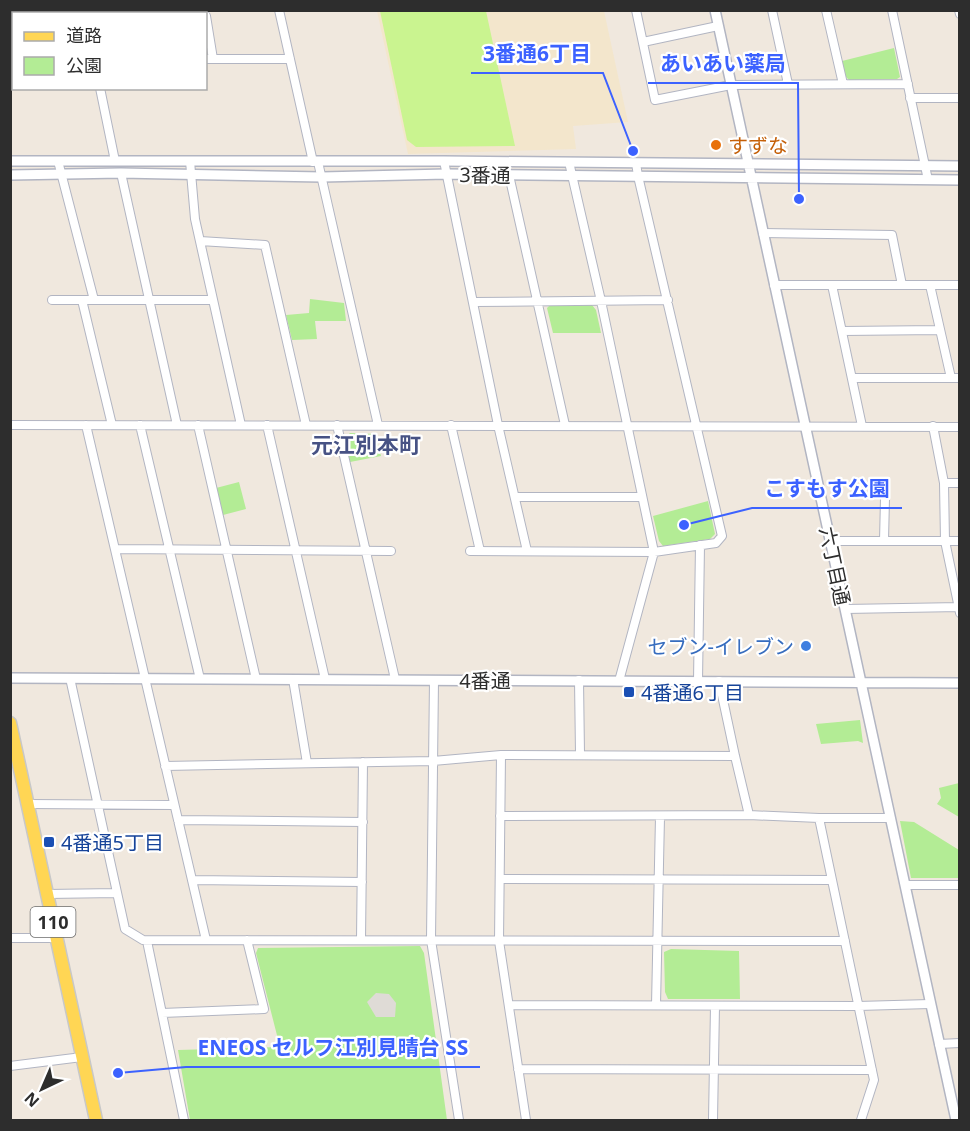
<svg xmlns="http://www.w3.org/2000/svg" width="970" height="1131" font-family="'Noto Sans','Noto Sans JP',sans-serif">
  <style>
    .education { fill: #f3e6cc }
    .green { fill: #b3ec95 }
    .pitch { fill: #caf490 }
    .plaza { fill: #dfdbd6 }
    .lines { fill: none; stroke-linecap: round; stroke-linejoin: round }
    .minor-casing { stroke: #b2b5c2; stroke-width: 10 }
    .tertiary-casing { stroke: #b2b5c2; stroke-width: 12 }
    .primary-casing { stroke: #c8c8c8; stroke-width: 15 }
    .minor { stroke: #fff; stroke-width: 8 }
    .tertiary { stroke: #fff; stroke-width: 9 }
    .primary { stroke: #ffd654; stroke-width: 12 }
    .food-dot { fill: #e8710a; stroke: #fff; stroke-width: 2 }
    .shop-dot { fill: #3f7fe0; stroke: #fff; stroke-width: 2 }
    .transit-dot { fill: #1a4fb4; stroke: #fff; stroke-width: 2 }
    .labels { text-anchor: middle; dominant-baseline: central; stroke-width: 4.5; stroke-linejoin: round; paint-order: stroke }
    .shield { fill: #fff; stroke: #6c6c6c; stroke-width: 1.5 }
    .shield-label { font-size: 18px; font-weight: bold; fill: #2d2d2d }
    .food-label { font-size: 20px; fill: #c56008; stroke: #fff; text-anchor: start }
    .street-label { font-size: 20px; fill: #2d2d2d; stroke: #fff }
    .shop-label { font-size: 20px; fill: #366cbe; stroke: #fff; text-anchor: end }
    .transit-label { font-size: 20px; fill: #164399; stroke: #fff; text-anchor: start }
    .quarter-label { font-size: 22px; font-weight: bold; fill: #475284; stroke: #fff }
    .leader { fill: none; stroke: #3c62ff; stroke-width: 2 }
    .callout-dot { fill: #3c62ff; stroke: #fff; stroke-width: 2 }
    .callout-label { font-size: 21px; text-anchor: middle; font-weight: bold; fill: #3c62ff; stroke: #fff; stroke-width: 4.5; stroke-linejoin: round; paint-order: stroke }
  </style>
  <rect width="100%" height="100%" fill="#f0e8de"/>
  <path class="education" d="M377,11h227l24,111 -55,4 3,23 -168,5z"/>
  <path class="green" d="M894,48l6,29 -3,2 -48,1 -4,-4 -3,-15z
    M310,299l34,4 2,18h-31l2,18 -25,1 -6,-25 23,-2z
    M550,305h42l4,5 5,23h-48l-6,-25z
    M350,433l25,1 6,22 -31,6 -6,-23z
    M239,482l7,27 -23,6 -7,-27z
    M708,501l7,33 -5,5 -47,7 -4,-5 -6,-25z
    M860,720l3,23 -5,-2 -37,3 -5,-20z
    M959,783h1l-1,34 -22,-13 4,-6 -2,-10z
    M900,821l14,1 45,28v28h-48z
    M420,946l4,7 23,167h-257l-12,-70 102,-3 -24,-94 2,-5z
    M671,949l68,2 1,48h-72l-3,-7 -1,-40z"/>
  <path class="pitch" d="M380,11h106l29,135 -99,1 -9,-7z"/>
  <path class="plaza" d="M376,993l13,1 7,9 -1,14h-19l-9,-15z"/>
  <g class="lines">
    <g class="minor-casing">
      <path id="minor" d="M19,10l1,4
        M85,10v4
        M279,10l34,152
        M636,10l19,90 76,-15 177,-1
        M772,10l16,74
        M826,10l17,74
        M892,10l36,170
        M959,10l1,4
        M206,16l7,43
        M643,42l75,-16
        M206,59h84
        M100,88l15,73
        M910,98h50
        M58,161l36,139
        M190,161l5,58 46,206
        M444,161l54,264 29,126
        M318,162l60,263
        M569,162l32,139 53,251 -35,129
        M121,173l56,252
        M509,175l56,250
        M763,233l129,2 10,50
        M200,241l65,4 41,180
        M774,285h186
        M832,285l30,141
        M930,285l21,93
        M52,300h161
        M82,300l30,125
        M474,302l194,-2
        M842,331l98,-1
        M852,378h108
        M10,425l950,2
        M86,425l120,515
        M140,425l60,254
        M198,425l58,254
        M267,425l58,254
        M337,425l58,254
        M451,425l29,126
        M933,426l11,57 1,58 15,72
        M944,483h16
        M515,497h127
        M830,541h130
        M884,541l1,-43
        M115,549l276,2
        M470,551l184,1 62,-9 6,-7 -84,-360 -2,-13
        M845,609l115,-2
        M70,678l55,251 18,11 702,1
        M293,679l14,84
        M434,680l-3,260 28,180
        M579,680l1,74
        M698,681l2,-136
        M719,681l16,75 14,59
        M501,755l-2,186 27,179
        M165,766l268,-5 68,-6 234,1
        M28,804l146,1
        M500,816l249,-1 70,3h71
        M819,818l55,262 -13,40
        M178,820l185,2
        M500,879l332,1
        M192,880l170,2
        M905,885h55
        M47,894l70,-1
        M10,938h47
        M361,940l2,-178
        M147,941l37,179
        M509,1005l349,1 72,-2
        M656,1005l4,-188
        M162,1013l102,-4 -17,-69
        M939,1044l21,-1
        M10,1066l72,-9
        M518,1069l354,1
        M713,1120l2,-114"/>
    </g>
    <g class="tertiary-casing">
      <path id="tertiary" d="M715,10l241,1110
        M10,161h434l516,5
        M10,175l111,-2 201,4 124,-3 514,6
        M10,678l950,5"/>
    </g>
    <g class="primary-casing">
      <path id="primary" d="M10,723l86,397"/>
    </g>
    <use href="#minor" class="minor"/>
    <use href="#tertiary" class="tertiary"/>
    <use href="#primary" class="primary"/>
  </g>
  <circle class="food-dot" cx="716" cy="145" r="6"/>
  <circle class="shop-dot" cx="806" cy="646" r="6"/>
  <g class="transit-dot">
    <rect x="623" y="686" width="12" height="12" rx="3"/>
    <rect x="43" y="836" width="12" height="12" rx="3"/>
  </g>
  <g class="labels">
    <rect class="shield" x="30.5" y="907" width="45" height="30" rx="4.5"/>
    <g class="shield-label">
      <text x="53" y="922">110</text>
    </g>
    <g class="food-label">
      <text x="728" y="145">すずな</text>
    </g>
    <g class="street-label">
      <text transform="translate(485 175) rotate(1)">3番通</text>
      <text transform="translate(835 566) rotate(78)">六丁目通</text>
      <text x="485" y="680">4番通</text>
    </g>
    <g class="shop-label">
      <text x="794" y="646">セブン-イレブン</text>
    </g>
    <g class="transit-label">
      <text x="641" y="692">4番通6丁目</text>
      <text x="61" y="842">4番通5丁目</text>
    </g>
    <g class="quarter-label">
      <text x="366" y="444">元江別本町</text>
    </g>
  </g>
  <path class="leader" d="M633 151L603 73H471M799 199L798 83H648M684 525L752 508H902M118 1073L186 1067H480"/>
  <g class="callout-dot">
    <circle cx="633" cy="151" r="6"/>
    <circle cx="799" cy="199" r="6"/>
    <circle cx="684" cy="525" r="6"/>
    <circle cx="118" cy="1073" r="6"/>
  </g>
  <g class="callout-label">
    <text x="537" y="61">3番通6丁目</text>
    <text x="723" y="71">あいあい薬局</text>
    <text x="827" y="496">こすもす公園</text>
    <text x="333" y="1055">ENEOS セルフ江別見晴台 SS</text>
  </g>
  <rect width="970" height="1131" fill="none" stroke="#2d2d2d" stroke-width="24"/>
  <rect x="12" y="12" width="195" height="78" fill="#ffffff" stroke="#ababab" stroke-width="1.5"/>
  <rect x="24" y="32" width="30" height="9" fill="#ffd654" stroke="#ababab" stroke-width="1.5"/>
  <text x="66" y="42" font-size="18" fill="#2d2d2d">道路</text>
  <rect x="24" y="57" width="30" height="18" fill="#b3ec95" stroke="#ababab" stroke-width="1.5"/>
  <text x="66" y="72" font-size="18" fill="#2d2d2d">公園</text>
  <g transform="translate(42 1089) rotate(224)" stroke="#ffffff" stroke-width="4.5" paint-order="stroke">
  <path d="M0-4.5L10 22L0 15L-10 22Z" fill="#2d2d2d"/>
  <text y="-9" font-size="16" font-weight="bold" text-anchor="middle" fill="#2d2d2d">N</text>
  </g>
</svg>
